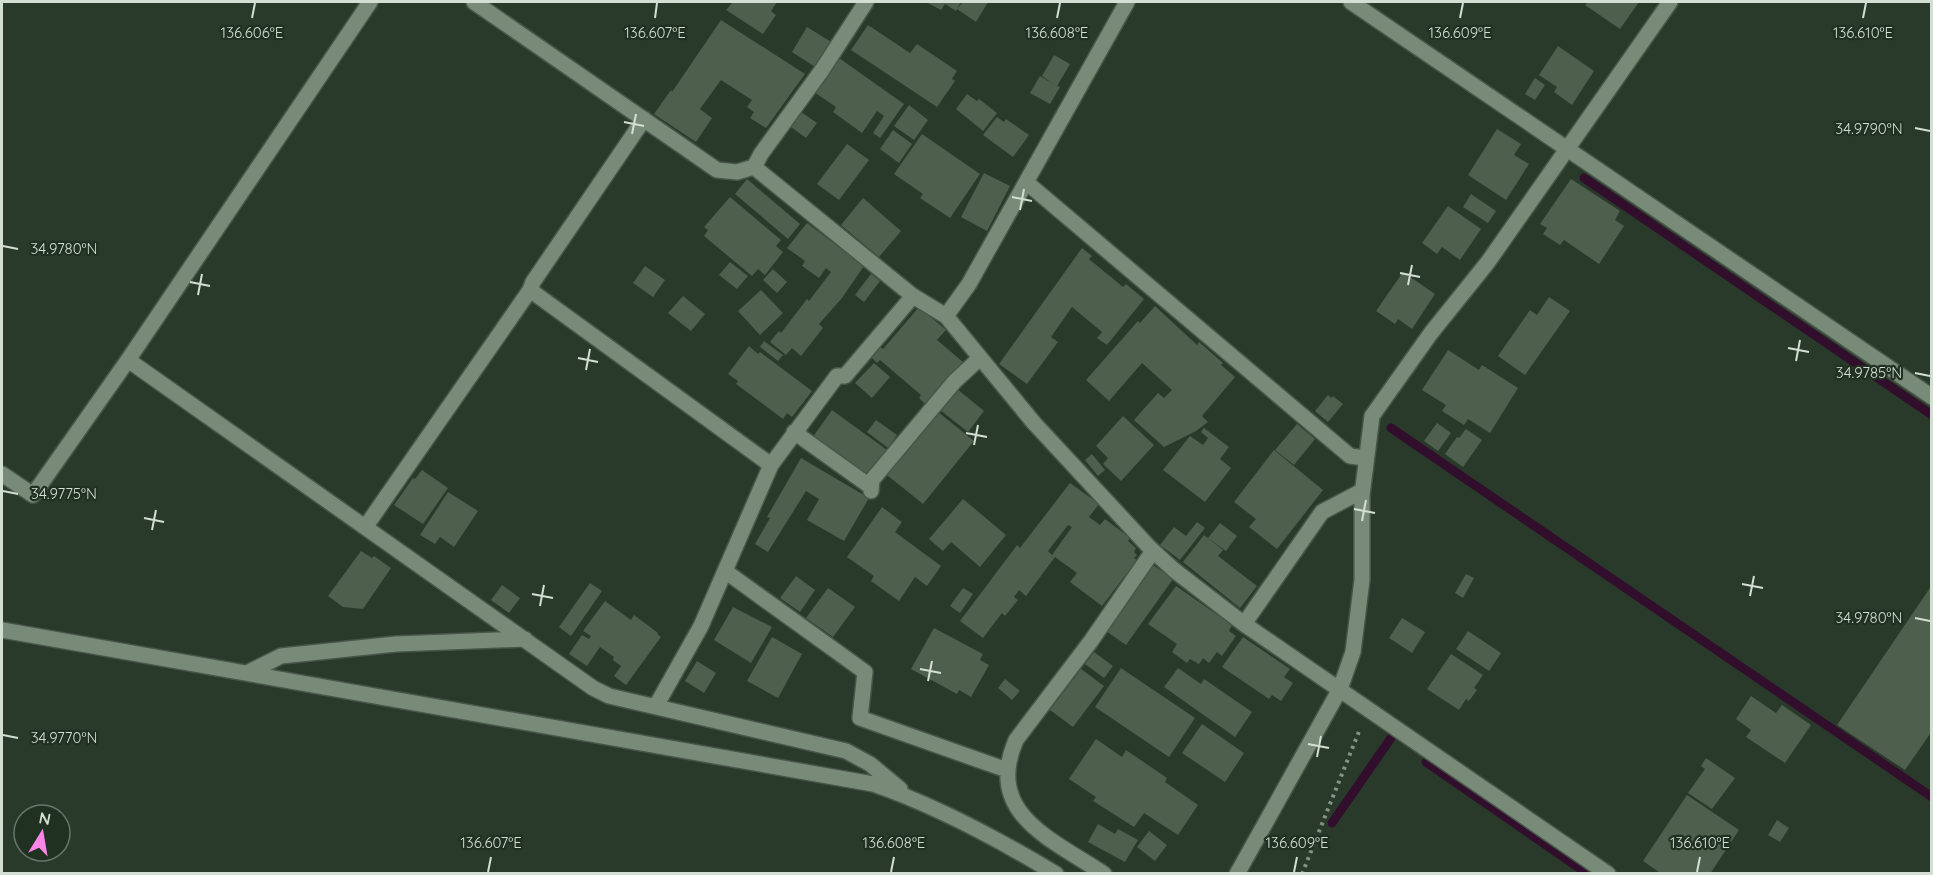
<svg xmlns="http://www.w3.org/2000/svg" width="1933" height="875" font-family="Quicksand,sans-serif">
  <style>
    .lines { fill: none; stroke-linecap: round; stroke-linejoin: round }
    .stream { stroke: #310e2c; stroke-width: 9 }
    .building { fill: #4e5f4e; fill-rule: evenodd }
    .minor-casing { stroke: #485649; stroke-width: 18 }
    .path { stroke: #859285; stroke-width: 4; stroke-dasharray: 3 4.5; stroke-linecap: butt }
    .minor { stroke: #788b79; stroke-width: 15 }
    .ticks { fill: none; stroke: #d4dfd4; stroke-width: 2 }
    .ticks-label { font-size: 15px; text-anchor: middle; fill: #d4dfd4; stroke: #203021; stroke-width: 4.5; stroke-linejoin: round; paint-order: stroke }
  </style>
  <rect width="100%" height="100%" fill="#2a3a2a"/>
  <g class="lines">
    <path class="stream" d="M1584,178l348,237
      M1391,428l541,369
      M1426,762l162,112
      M1332,823l59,-85"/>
  </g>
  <path class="building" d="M733,2h44l-6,9 5,4 -13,19 -37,-24z
    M926,2h35l-5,9 -11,-7 -4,6z
    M963,2h25l-12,20 -19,-13z
    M1588,2h51l-19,27 -35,-24z
    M721,20l84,54 -39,54 -16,-10 4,-6 -7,-5 5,-7 -31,-20 -21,29 12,9 -16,24 -42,-28 17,-24 1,2z
    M868,25l42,28 7,-9 40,27 -5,8 3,2 -18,26 -86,-57z
    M807,27l26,16 -16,25 -25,-16z
    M1558,46l36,25 -22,34 -18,-13 3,-5 -18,-12z
    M1054,55l16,9 -13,22 3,1 -10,17 -20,-11 10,-17 13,8 -11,-8z
    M839,58l65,46 -24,34 -7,-5 11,-17 -7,-5 -15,22 -29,-21 3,-5 -22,-15z
    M1535,78l10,7 -10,15 -10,-6z
    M967,94l10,7 2,-2 18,14 -14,18 -27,-22z
    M909,105l19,15 -14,20 -20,-14z
    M801,112l16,11 -11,15 -15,-11z
    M997,117l7,5 2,-3 23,16 -16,22 -30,-22z
    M1497,129l24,15 -7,11 15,9 -23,36 -38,-25z
    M893,130l19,14 -13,19 -19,-14z
    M922,134l58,40 -30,44 -30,-20 3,-4 -29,-20z
    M847,144l22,16 -30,40 -22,-16z
    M984,173l26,13 -23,45 -26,-14z
    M747,179l53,45 -12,15 -53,-45z
    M1571,179l49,32 -5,9 9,6 -25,38 -35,-24 -4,5 -17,-11 4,-6 -7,-4z
    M1471,194l25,17 -8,12 -25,-16z
    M730,197l51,43 -5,6 7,6 -18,23 -7,-6 -6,7 -48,-40 4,-6 -4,-3z
    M863,198l38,33 -22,26 -38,-32z
    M1448,206l33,23 -21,31 -18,-13 -5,7 -15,-11z
    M807,223l57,43 -22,32 -23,26 4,4 -22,28 -9,-8 -6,7 -16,-13 9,-11 2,2 26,-34 2,2 22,-29 -5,-4 -7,10 -17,-12 3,-5 -18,-13z
    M1082,248l10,8 -3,3 34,28 3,-3 18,15 -37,46 -10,-7 5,-6 -30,-25 -21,30 7,5 -31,42 -28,-20z
    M730,262l18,14 -11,13 -18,-14z
    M645,266l20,14 -12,17 -20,-14z
    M773,269l14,13 -10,11 -14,-13z
    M1403,272l32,22 -23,35 -14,-10 -3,5 -19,-13z
    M871,274l9,7 -16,21 -9,-7z
    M761,290l22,23 -23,22 -22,-24z
    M683,296l22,18 -14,17 -23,-18z
    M1549,297l21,14 -45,64 -27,-19 32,-46 7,5z
    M1155,306l42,39 2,-3 24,21 -2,2 14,12 -33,39 6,6 -12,9 -32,16 -30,-27 24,-27 6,5 8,-8 -30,-27 -33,38 -23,-21 52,-59 2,2z
    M919,307l27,23 -9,10 26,22 -36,44 -8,-8 2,-3 -41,-35 -3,3 -6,-6 9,-10 3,2z
    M764,341l19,14 -5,6 -18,-14z
    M749,346l9,8 2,-2 52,39 -20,26 -5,-4 -4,6 -47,-35 2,-3 -10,-7z
    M1448,350l31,20 3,-5 36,23 -28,45 -22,-14 -4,6 -22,-14 4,-6 -24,-15z
    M874,363l16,14 -18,21 -17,-15z
    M957,389l27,22 -16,21 -28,-22z
    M1328,395l3,3 2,-2 10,8 -15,18 -13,-11z
    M832,410l55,40 -20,28 -55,-40z
    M938,412l36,29 -51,63 -36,-29z
    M1123,416l31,29 -33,36 -18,-17 5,-6 -12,-12z
    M876,420l21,15 -9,13 -21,-16z
    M1437,423l14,10 -13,18 -14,-10z
    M1297,424l18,15 -21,26 -19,-15z
    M1204,428l25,19 -9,12 11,9 -26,34 -42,-32 27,-34 13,9 5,-7 -7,-6z
    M1466,429l16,11 -19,27 -18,-13 12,-17 2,1z
    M1274,450l49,40 -46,59 -28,-22 7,-8 -22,-17z
    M1092,454l13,16 -7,6 -13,-16z
    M801,458l68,40 -25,43 -37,-21 12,-21 -13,-8 -38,61 -13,-8 15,-26 -3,-1z
    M422,470l26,18 -25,36 -29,-19 19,-27 2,1z
    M1070,483l29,21 -10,13 11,8 5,-6 25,19 -2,3 8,7 -2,4 3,3 -3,3 3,2 -35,46 -32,-24 7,-9 -22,-16 -29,39 -7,-6 -5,7 4,3 -13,16 -3,-3 -19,25 -23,-17 57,-76 3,3zM1068,525l4,2 -20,28 -4,-4z
    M448,492l30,19 -24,36 -14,-10 -5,7 -15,-9z
    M963,499l43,36 -26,32 -29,-25 -8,9 -14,-12z
    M882,507l20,15 -7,10 46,34 -14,20 -12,-9 -16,24 -28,-20 3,-5 -27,-19z
    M1197,522l8,6 -25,32 -20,-15 14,-18 12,9z
    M1220,523l17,13 -11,15 -18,-13z
    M1204,535l19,15 -5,6 39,30 -17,22 -57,-46z
    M361,551l11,7 2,-2 17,12 -28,41 -20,-2 -15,-11z
    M1153,565l20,14 -47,66 -20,-14z
    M1466,574l8,4 -11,20 -8,-5z
    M796,576l19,14 -15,22 -20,-14z
    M590,583l12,8 -31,45 -12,-9z
    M502,585l18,13 -11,15 -18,-13z
    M1932,585v146l-27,39 -68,-45z
    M1176,586l56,39 -3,6 7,5 -14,20 -5,-4 -8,11 -6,-5 -4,6 -9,-5 -3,4 -15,-11 5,-8 -29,-20z
    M828,588l27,19 -22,30 -27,-19z
    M963,588l10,6 -13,19 -10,-7z
    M605,601l26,19 3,-5 24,18 -1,1 4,3 -35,48 -12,-9 7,-10 -8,-6 1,-3 -14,-10 -13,19 -18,-12 13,-19 7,4 2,-3 -8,-5z
    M733,607l39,20 -21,36 -37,-23z
    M1402,618l23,14 -13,21 -23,-15z
    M934,628l49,26 -3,6 9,5 -18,32 -12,-7 -2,4 -46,-25z
    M1468,631l33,22 -12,18 -33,-22z
    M772,637l30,17 -24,44 -31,-17z
    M1243,637l47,32 -6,8 9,6 -12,18 -9,-6 -3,4 -47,-32z
    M1094,652l19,14 -9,12 -19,-14z
    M1451,654l32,21 -9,13 3,2 -8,11 -3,-2 -7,11 -32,-21z
    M697,661l19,12 -12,20 -19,-12z
    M1121,668l74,50 -26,39 -74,-50z
    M1178,668l23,16 3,-5 48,33 -17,25 -71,-50z
    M1081,669l23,17 -31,41 -23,-17z
    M1005,679l15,12 -8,9 -14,-12z
    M1751,696l25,17 6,-8 29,20 -26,38 -39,-26 5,-7 -15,-11z
    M1202,724l42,29 -19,29 -43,-29z
    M1096,739l26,18 4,-7 41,28 -2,4 33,23 -20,30 -34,-22 -10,14 -41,-26 3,-4 -27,-18z
    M1706,758l29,20 -23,31 -24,-16 17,-24 -4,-3z
    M1687,795l52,35 -29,44h-48l-19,-13z
    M1777,820l12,8 -9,14 -12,-7z
    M1098,824l17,10 3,-5 20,11 -13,22 -37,-20z
    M1149,831l18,14 -12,16 -18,-14z"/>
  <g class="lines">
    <g class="minor-casing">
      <path id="minor" d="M474,2l243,168 20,2 17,-5 159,129 33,20 88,107 116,125 24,22 70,54 364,250
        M1351,2l581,395
        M754,167l7,-13 61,-84 44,-68
        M1026,182l324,274 15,2
        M530,290l241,175
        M946,316l23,-32 158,-282
        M128,360l465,328 16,8 237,55 24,13 30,25
        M794,432l77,55
        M2,474l31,21 95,-135 242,-358
        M871,491l1,-11 83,-99 25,-23
        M366,526l164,-236 3,-8 111,-163
        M725,571l140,101 -5,46 147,52
        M1244,624l78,-112 40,-21
        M2,630l871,154c64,22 125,55 183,90
        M247,673l34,-17 115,-12 129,-5
        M656,706l45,-80 70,-161 66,-89h8l68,-80
        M1104,874c-52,-35 -120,-60 -88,-134l75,-99 62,-90
        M1237,874l103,-185 13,-37 9,-72v-85l10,-79 59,-83 57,-71 182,-260"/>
    </g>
    <path class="path" d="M1302,874l58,-145"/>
    <use href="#minor" class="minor"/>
  </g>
  <path class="ticks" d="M252,18l3,-15M655,18l2,-15M1057,18l3,-15M1460,18l3,-15M1863,18l3,-15M624,122l20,4M1915,128l15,3M632,134l4,-20M1012,197l20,4M1020,210l4,-21M3,246l15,3M1400,273l20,4M190,282l20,4M1408,285l4,-20M198,295l4,-21M1788,348l21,4M578,358l20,4M1796,361l4,-21M586,370l4,-21M1915,373l15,3M966,433l21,4M974,445l4,-20M3,491l15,3M1354,509l21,4M144,518l20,4M1362,521l4,-21M152,530l4,-20M1742,584l21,4M532,594l21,4M1750,596l4,-20M540,606l4,-21M1915,618l15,3M920,669l21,4M928,681l4,-20M3,735l15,3M1308,744l21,4M1317,757l4,-21M488,872l3,-15M891,872l3,-15M1294,872l3,-15M1697,872l3,-15"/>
  <g class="ticks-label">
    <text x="252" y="38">136.606°E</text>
    <text x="655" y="38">136.607°E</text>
    <text x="1057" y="38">136.608°E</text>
    <text x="1460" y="38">136.609°E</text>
    <text x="1863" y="38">136.610°E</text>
    <text x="1869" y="134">34.9790°N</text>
    <text x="64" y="254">34.9780°N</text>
    <text x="1869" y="378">34.9785°N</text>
    <text x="64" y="499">34.9775°N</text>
    <text x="1869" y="623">34.9780°N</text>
    <text x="64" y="743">34.9770°N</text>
    <text x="491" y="848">136.607°E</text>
    <text x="894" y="848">136.608°E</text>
    <text x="1297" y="848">136.609°E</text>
    <text x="1700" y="848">136.610°E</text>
  </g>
  <rect width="1933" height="875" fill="none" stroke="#d4dfd4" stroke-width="6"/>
  <g transform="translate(42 833) rotate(11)"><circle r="28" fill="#203021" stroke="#687669" stroke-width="1.5"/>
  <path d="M0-4.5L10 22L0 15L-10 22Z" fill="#fa87e7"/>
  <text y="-9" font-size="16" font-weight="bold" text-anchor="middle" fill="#d4dfd4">N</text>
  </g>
</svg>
